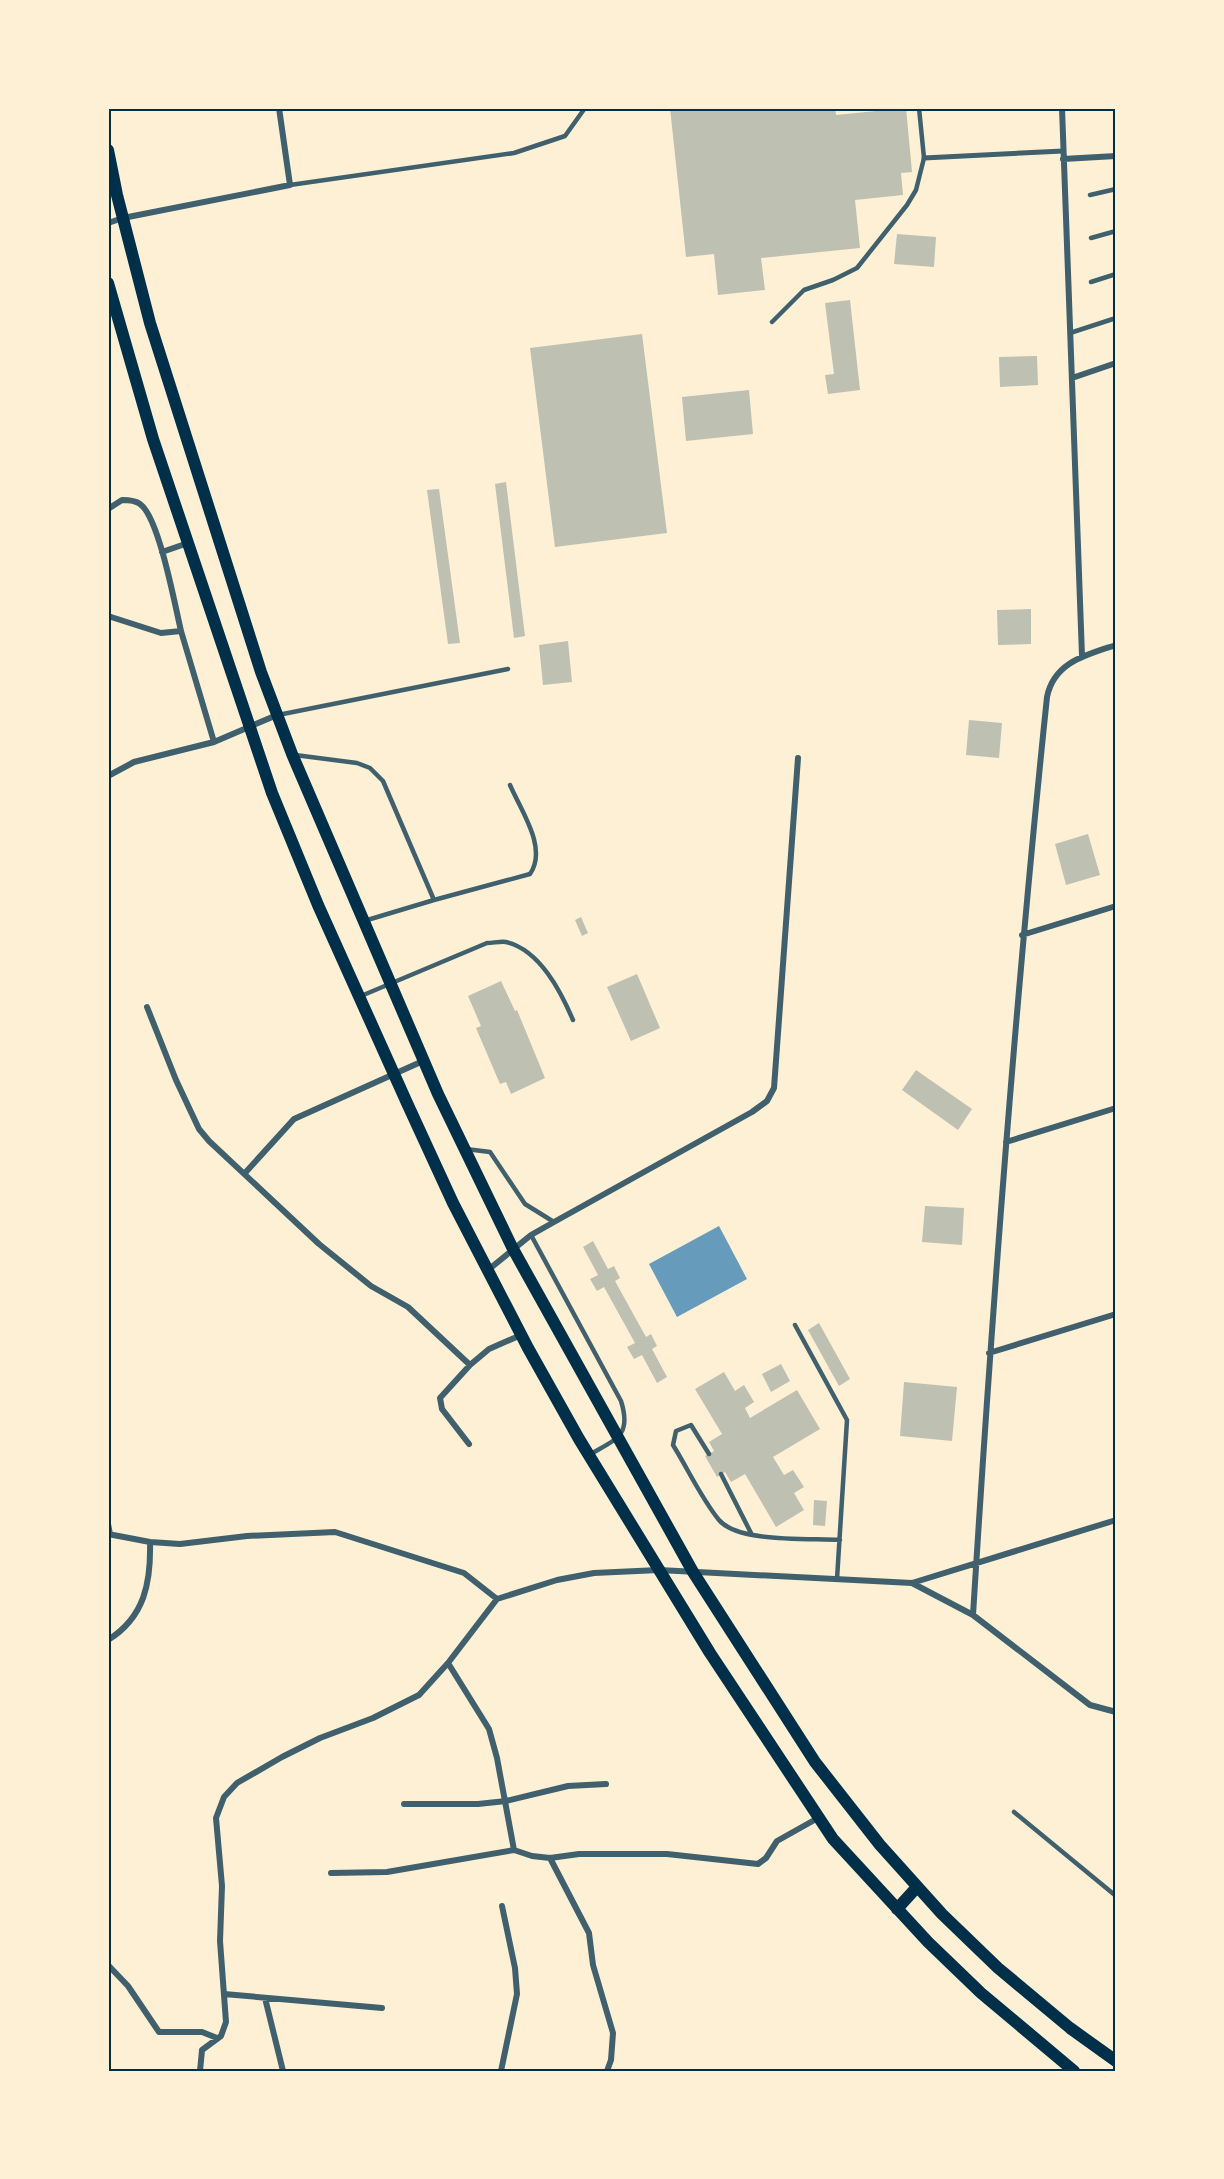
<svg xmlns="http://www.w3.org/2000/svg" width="1224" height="2179" font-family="'Archivo Narrow',sans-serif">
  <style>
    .water { fill: #669bbc }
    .building { fill: #bec0b2 }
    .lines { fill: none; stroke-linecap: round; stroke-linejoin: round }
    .service { stroke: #3f606c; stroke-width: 4.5 }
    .pedestrian { stroke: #3f606c; stroke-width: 5 }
    .minor { stroke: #3f606c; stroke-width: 6 }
    .secondary { stroke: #003049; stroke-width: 12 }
    .neatline { fill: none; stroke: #003049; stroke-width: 2 }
  </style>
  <rect width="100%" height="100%" fill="#fdf0d5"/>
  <path class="water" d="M719,1226l28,53 -70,38 -28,-53z"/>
  <path class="building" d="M670,108h165l1,7 70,-7 6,64 -11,1 2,22 -48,5 5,48 -99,10 4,32 -47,5 -4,-41 -28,3z
    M897,234l39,3 -2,30 -40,-3z
    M850,300l10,90 -32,4 -3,-19 9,-1 -9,-71z
    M642,334l25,199 -112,14 -25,-199z
    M1037,356l1,29 -38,2 -1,-30z
    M749,390l4,44 -67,7 -4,-44z
    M506,482l19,154 -11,2 -19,-154z
    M439,489l21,154 -12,1 -21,-154z
    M1031,609v35l-33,1 -1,-35z
    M568,641l4,41 -29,3 -4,-40z
    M969,720l33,3 -3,35 -33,-3z
    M1088,834l12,41 -34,10 -11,-41z
    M581,917l7,16 -6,3 -7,-16z
    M637,974l23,54 -29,13 -24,-54z
    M501,981l14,30 2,-1 28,68 -34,16 -5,-12 -6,2 -24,-56 5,-2 -13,-30z
    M916,1070l56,39 -14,21 -56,-40z
    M925,1206l39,2 -2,37 -40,-3z
    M593,1241l15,28 6,-3 6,12 -5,3 31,56 5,-3 6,12 -5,3 15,28 -10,6 -15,-28 -8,4 -7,-12 8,-4 -31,-56 -7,4 -7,-12 8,-4 -15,-28z
    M819,1323l31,56 -11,7 -31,-56z
    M781,1364l9,17 -19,11 -9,-18z
    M724,1372l11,19 9,-6 10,17 -9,6 5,10 47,-28 23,39 -47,28 11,18 9,-5 11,17 -10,6 10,17 -28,17 -31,-53 -14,8 -6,-10 -8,5 -12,-21 9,-5 -5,-9 13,-8 -27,-45z
    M904,1382l53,5 -5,54 -52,-5z
    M814,1500l13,1 -2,25 -12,-1z"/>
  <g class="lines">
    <path class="service" d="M290,185l224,-32 51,-17 20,-28
      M1090,195l26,-6
      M1091,238l25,-7
      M1091,282l25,-8
      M772,322l32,-32 29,-10 24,-12 50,-63 9,-15 8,-32 -5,-50
      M1070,333l46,-15
      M278,715l230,-46
      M295,755l62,8 13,5 13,13 51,119 -70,21
      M434,900l96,-26c18,-26 -9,-63 -20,-89
      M361,996l126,-53c6,0 14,-2 19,-1 34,8 55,50 67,78
      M466,1149l24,3 35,52 29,18
      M531,1235l90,166c11,35 -5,38 -32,54
      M795,1325l52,95 -10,159
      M709,1454l-18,-29 -15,6 -3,14c15,24 28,53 46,75 19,23 91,18 121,20
      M721,1474l31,61
      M1014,1812l102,84"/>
    <path class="pedestrian" d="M924,158l139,-7"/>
    <path class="minor" d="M1062,108l20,548
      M1063,159l53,-3
      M108,223l15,-5 167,-33 -11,-77
      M1072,378l44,-15
      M108,509l14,-9c6,0 13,0 18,4 19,13 35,102 41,127
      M162,552l26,-9
      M108,616l53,17 20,-2 33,111
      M108,776l26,-14 80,-20 63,-27
      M1022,935l94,-29
      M147,1007l29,73 23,49 10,12 110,103 52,42 37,21 62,58 19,-16 32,-14
      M1006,1142l110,-34
      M245,1173l49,-54 129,-58
      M488,1270l43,-35 23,-13 198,-110 15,-11 7,-13 24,-330
      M989,1353l127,-39
      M469,1444l-27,-35 -2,-11 30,-33
      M108,1524l2,10
      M108,1534l42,8c1,40 -5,75 -42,98
      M150,1542l30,2 67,-8 88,-4 129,41 33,26
      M912,1583l61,32 117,90 26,7
      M973,1615c19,-306 42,-612 74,-918 7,-35 39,-42 69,-52
      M448,1663l41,66 8,29 17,92 18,6 18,2 29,-4h88l91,10 8,-6 11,-17 41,-23
      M404,1804h74l28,-3 62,-15 38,-2
      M550,1858l39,75 4,32 20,68 -2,27 -4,11
      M331,1873l56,-1 127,-22
      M108,1965l20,21 31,46h43l15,6
      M224,1994l158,14
      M265,1998l18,73
      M200,2071l2,-21 19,-14 5,-14 -6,-81 2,-55 -6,-68 8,-21 13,-14 45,-26 38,-19 53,-20 46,-23 29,-32 49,-64 60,-19 37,-7 65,-3 253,13 204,-63
      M501,2071l16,-77 -2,-26 -13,-62"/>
    <path class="secondary" d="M108,150l9,45 33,128 111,349 31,82 146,340 75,155 180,323 122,190 65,83 62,69 56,54 72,60 46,33
      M108,283l45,156 119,354 46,112 89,198 46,100 75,145 51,91 131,214 123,186 95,103 53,51 93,78
      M897,1909l20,-22"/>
  </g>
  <rect width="1224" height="2179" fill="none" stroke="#fdf0d5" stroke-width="219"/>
  <rect x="110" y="110" width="1004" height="1960" class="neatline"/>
</svg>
